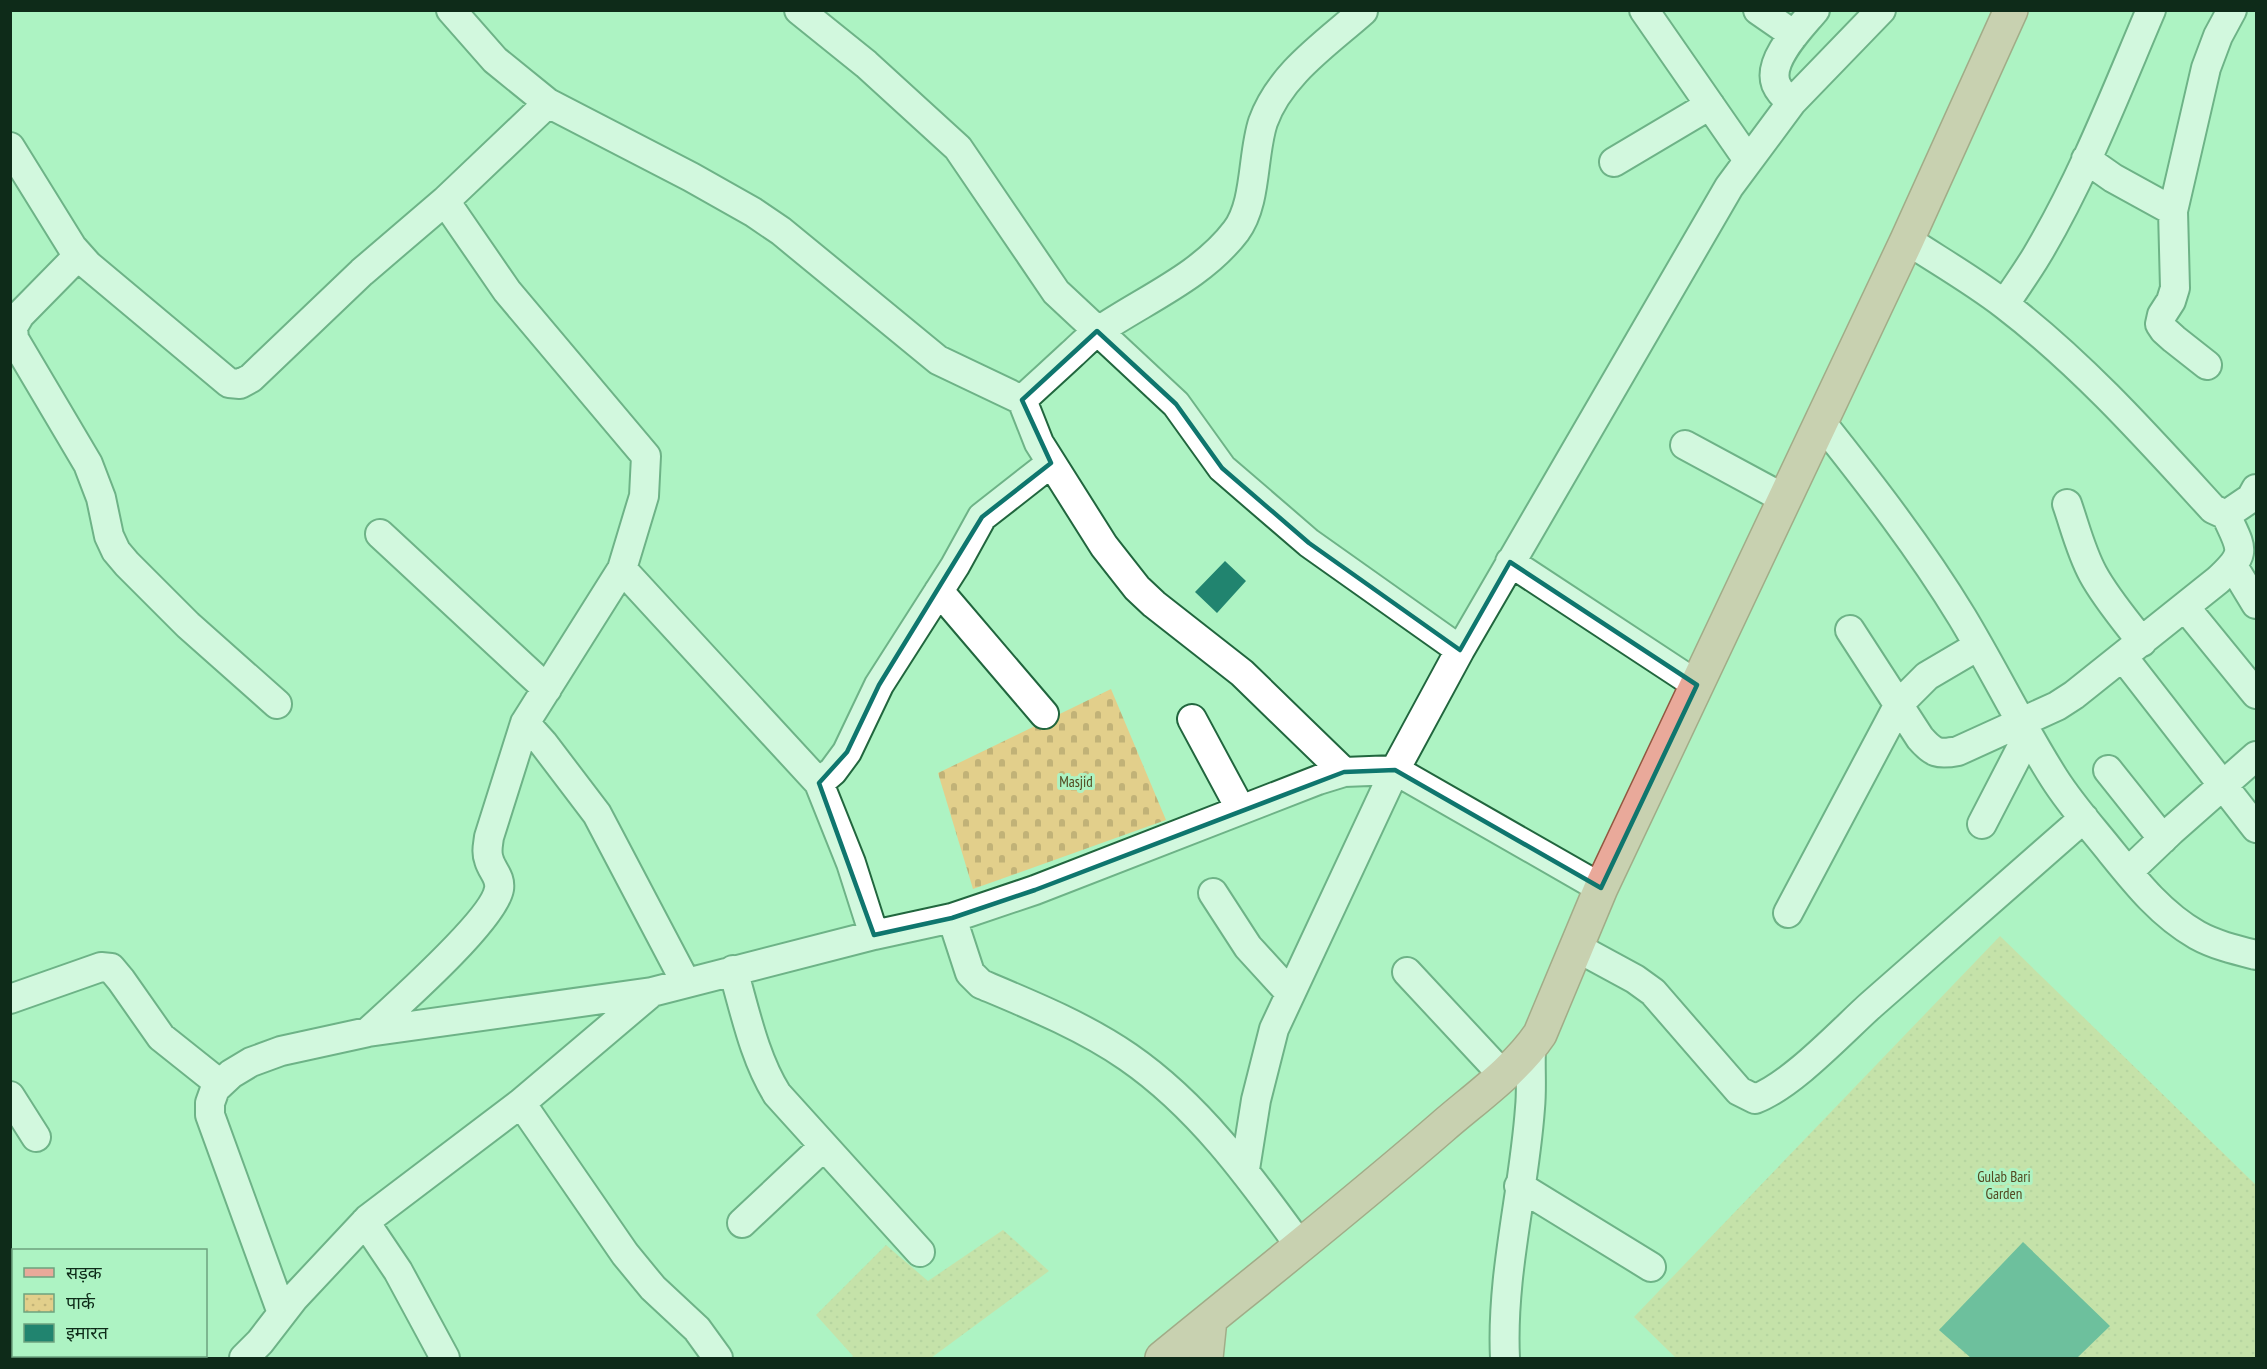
<svg xmlns="http://www.w3.org/2000/svg" width="2267" height="1369" font-family="'PT Sans Narrow','Noto Sans Devanagari',sans-serif">
  <style>
    .cemetery { fill: url(#cemetery-stones) }
    .park { fill: url(#park-dots) }
    .building { fill: #21846f }
    .lines { fill: none; stroke-linecap: round; stroke-linejoin: round }
    .minor-casing { stroke: #21663e; stroke-width: 32 }
    .major-casing { stroke: #935841; stroke-width: 36 }
    .minor { stroke: #fff; stroke-width: 28 }
    .major { stroke: #e9a99a; stroke-width: 33 }
    .marked { fill: none; stroke: #0f766e; stroke-width: 4.5; stroke-linejoin: round }
    .labels { text-anchor: middle; dominant-baseline: central; stroke-width: 6; stroke-linejoin: round; paint-order: stroke }
    .park-label { font-size: 15px; fill: #534921; stroke: #adf3c3 }
  </style>
  <defs>
    <pattern id="cemetery-stones" width="16" height="16" patternUnits="userSpaceOnUse" patternTransform="scale(1.5)"><rect width="16" height="16" fill="#e2cf8b"/><path d="M2 7V4a2 2 0 0 1 4 0v3zM10 15v-3a2 2 0 0 1 4 0v3z" fill="#c1b277"/></pattern>
    <pattern id="park-dots" width="8" height="8" patternUnits="userSpaceOnUse" patternTransform="scale(1.5)"><rect width="8" height="8" fill="#e2cf8b"/><path d="M2 2h.1M6 6h.1" fill="none" stroke="#c1b277" stroke-width="1.8" stroke-linecap="round"/></pattern>
  </defs>
  <rect width="100%" height="100%" fill="#adf3c3"/>
  <path class="cemetery" d="M1111,689l55,131 -193,69 -35,-116z"/>
  <path class="park" d="M2000,936l256,249v173h-580l-42,-41z
    M1003,1230l46,41 -118,87h-80l2,-2 -37,-41 70,-70 42,36z"/>
  <path class="building" d="M1225,561l21,20 -29,32 -22,-21z
    M2023,1242l87,84 -33,32h-106l-32,-28z"/>
  <g class="lines">
    <g class="minor-casing">
      <path id="minor" d="M451,10l44,50 53,43 143,74 62,35 28,19 157,129 84,40
        M799,10l67,54 92,84 98,144 120,112 46,64 87,75 151,107
        M1644,10l104,150
        M1758,10l36,25
        M1792,102c-6,-4 -13,-11 -16,-18 -9,-24 25,-57 39,-74
        M548,103l-103,98 62,90 139,165 -2,40 -22,73 197,214 14,-12 14,-19 32,-67 76,-119 27,-49 69,-54
        M10,147l62,100 16,18 141,118 11,1 11,-6 111,-106 83,-71
        M2086,159l27,19 60,33
        M1614,162l96,-57
        M1907,240c32,21 67,41 98,65 77,59 143,133 208,204l13,6 25,-17 5,-9
        M79,255l-59,60 -7,12 1,12 74,125 13,34 8,38 7,15 11,13 61,61 89,79
        M2005,304c10,-16 22,-32 32,-49 46,-77 79,-163 114,-245
        M2207,365l-33,-26 -10,-9 -4,-6 2,-9 9,-14 4,-13 -2,-77 33,-143 12,-32 14,-26
        M1821,422c50,63 99,126 141,195 32,53 59,109 92,161 17,27 39,51 58,75 25,31 50,62 85,82 18,10 39,15 59,20
        M1685,445l100,54
        M2067,504c8,23 14,48 26,70 13,24 32,46 49,68
        M380,534l167,155
        M1510,562l187,123
        M2233,566l23,38
        M939,591l105,123
        M2185,607l71,87
        M1850,630l70,108c13,15 18,17 38,13l99,-45 17,-11 144,-115c30,-28 24,-30 8,-65
        M2123,657l133,171
        M1192,719l49,91
        M525,723l18,20 54,71 89,169
        M2108,770l55,69
        M1344,772l-102,-99 -88,-69 -17,-16 -33,-42 -65,-103 -17,-43c17,-16 34,-31 50,-46 9,-8 18,-18 28,-24 46,-31 102,-54 136,-99 21,-28 16,-76 27,-109 17,-48 64,-79 100,-111
        M819,783l32,80 23,72
        M1982,824l46,-89
        M2128,872l43,-41 85,-75
        M1213,893l35,54 42,46
        M1788,913l111,-209 28,-28 51,-30
        M952,918l18,55 11,11c50,21 102,42 147,73 71,49 122,120 172,189
        M1576,947l59,32 18,13 86,99 16,8c37,-14 85,-66 116,-94 71,-63 142,-125 213,-187
        M733,970c12,41 21,87 44,124l143,158
        M1407,972l95,102
        M10,999l91,-32 10,1 10,12 40,57 59,47
        M368,1032c27,-25 126,-112 131,-143 2,-12 -7,-18 -10,-29 -3,-8 -1,-15 0,-23l36,-114 97,-154
        M10,1096l26,41
        M521,1103l104,151 28,34 44,41 21,29
        M1245,1169l11,-69 18,-71 121,-259 206,118
        M1519,1186l132,81
        M365,1222l33,49 47,87
        M742,1223l82,-77
        M282,1313l-72,-198v-12l5,-14 16,-15 20,-12 30,-11 87,-19 284,-40
        M244,1358l16,-16 34,-44 74,-79 153,-116 131,-111 222,-57 78,-17 83,-28 283,-110 26,-8 51,-2 65,-120 269,-463 63,-85 89,-92
        M1505,1358c-4,-84 19,-166 25,-250 2,-20 0,-40 1,-60"/>
    </g>
    <g class="major-casing">
      <path id="major" d="M1162,1358c93,-76 188,-151 279,-230 33,-29 74,-57 99,-94l61,-146 306,-648 104,-230
        M1206,1358l4,-39"/>
    </g>
    <use href="#minor" class="minor"/>
    <use href="#major" class="major"/>
  </g>
  <path d="M0 0H2267V1369H0ZM1097,331l79,73 46,64 87,75 151,107 50,-88 187,123 -96,203 -206,-118 -51,2 -309,118 -83,28 -78,17 -55,-152 28,-31 32,-67 103,-168 69,-54 -29,-63z" fill="#adf3c3" fill-opacity=".55" fill-rule="evenodd"/>
  <path class="marked" d="M1097,331l79,73 46,64 87,75 151,107 50,-88 187,123 -96,203 -206,-118 -51,2 -309,118 -83,28 -78,17 -55,-152 28,-31 32,-67 103,-168 69,-54 -29,-63z"/>
  <g class="labels">
    <g class="park-label">
      <text x="1076" y="781">Masjid</text>
      <text x="2004" y="1176">Gulab Bari<tspan x="2004" dy="17">Garden</tspan></text>
    </g>
  </g>
  <rect width="2267" height="1369" fill="none" stroke="#0e2b19" stroke-width="24"/>
  <rect x="12" y="1249" width="195" height="108" fill="#adf3c3" stroke="#6da37f" stroke-width="1.5"/>
  <rect x="24" y="1268" width="30" height="9" fill="#e9a99a" stroke="#6da37f" stroke-width="1.5"/>
  <text x="66" y="1279" font-size="18" fill="#0e2b19">सड़क</text>
  <rect x="24" y="1294" width="30" height="18" fill="url(#park-dots)" stroke="#6da37f" stroke-width="1.5"/>
  <text x="66" y="1309" font-size="18" fill="#0e2b19">पार्क</text>
  <rect x="24" y="1324" width="30" height="18" fill="#21846f" stroke="#6da37f" stroke-width="1.5"/>
  <text x="66" y="1339" font-size="18" fill="#0e2b19">इमारत</text>
</svg>
